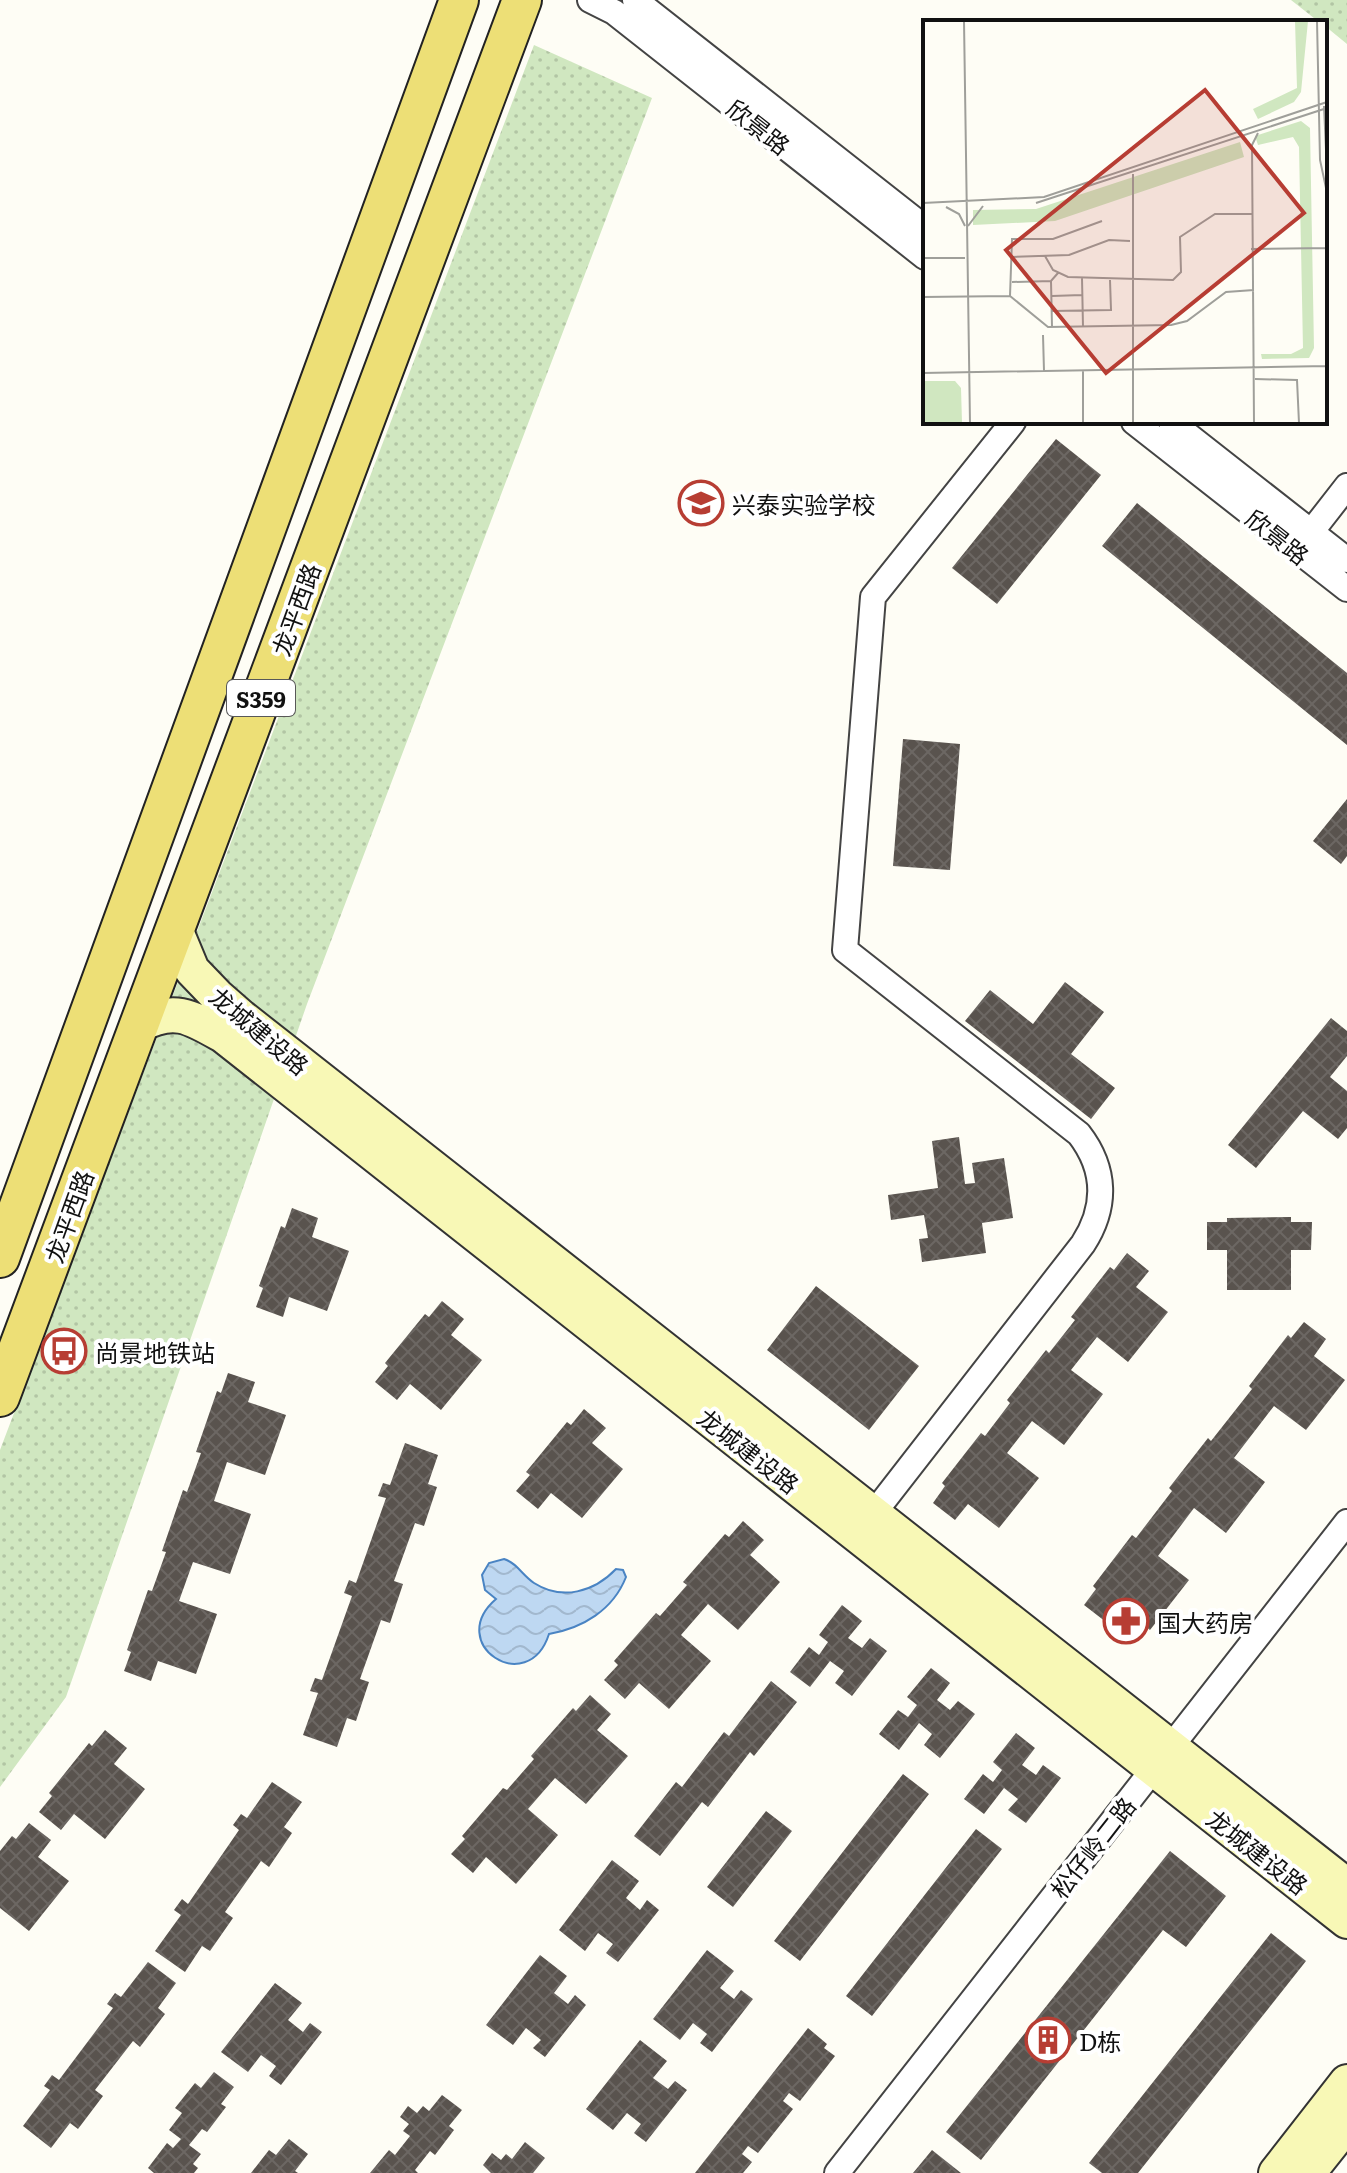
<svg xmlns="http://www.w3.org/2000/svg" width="1347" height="2173" font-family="Literata,'Noto Sans SC',serif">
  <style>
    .garden { fill: url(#garden-dots) }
    .water { fill: url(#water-waves); stroke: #4a84c3; stroke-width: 2 }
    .building { fill: url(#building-cross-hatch) }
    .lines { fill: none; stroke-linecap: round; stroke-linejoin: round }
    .street-casing { stroke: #444; stroke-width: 28 }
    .secondary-casing { stroke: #333; stroke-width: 38 }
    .primary-casing { stroke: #222; stroke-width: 42 }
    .street { stroke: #fff; stroke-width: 24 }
    .secondary { stroke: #f8f8b6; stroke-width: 34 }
    .primary { stroke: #eddf76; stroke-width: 38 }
    .labels { text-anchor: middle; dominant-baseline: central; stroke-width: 8; stroke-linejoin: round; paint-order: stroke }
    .shield { fill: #fff; stroke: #585858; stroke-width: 2 }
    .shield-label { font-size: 22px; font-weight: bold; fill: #111 }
    .street-label { font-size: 24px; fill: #111; stroke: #fff }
    .poi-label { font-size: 24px; fill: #111; stroke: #fff; text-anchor: start }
    .inset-road { fill: none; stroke: #9f9f9a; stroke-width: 2 }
    .view { fill: #b73d33; fill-opacity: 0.15; stroke: #b73d33; stroke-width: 4 }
    .inset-edge { fill: none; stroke: #111; stroke-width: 4 }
  </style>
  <defs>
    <pattern id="garden-dots" width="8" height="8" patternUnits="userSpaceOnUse" patternTransform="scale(2)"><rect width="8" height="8" fill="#d0e7c0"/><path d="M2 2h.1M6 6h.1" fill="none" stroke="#b2c5a4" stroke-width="1.8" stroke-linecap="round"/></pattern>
    <pattern id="water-waves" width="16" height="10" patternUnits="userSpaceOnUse" patternTransform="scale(2)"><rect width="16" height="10" fill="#bed8f2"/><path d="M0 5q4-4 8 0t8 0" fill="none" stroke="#a2b8ce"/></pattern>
    <pattern id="building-cross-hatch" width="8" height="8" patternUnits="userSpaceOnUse" patternTransform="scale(2)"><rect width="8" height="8" fill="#59534e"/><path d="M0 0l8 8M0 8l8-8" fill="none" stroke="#6c6763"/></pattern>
  </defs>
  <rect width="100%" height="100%" fill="#fefdf5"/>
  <path class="garden" d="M1291,0h56v44l-22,-18v-4h-6z
    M534,45l118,53 -345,906 -241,693 -66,90v-337z"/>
  <path class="water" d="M504,1559c13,4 18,16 30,24 28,18 60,9 82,-14l7,1 3,7c-13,33 -43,51 -77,57 -21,65 -105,10 -53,-35l-11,-9 -3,-15 7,-12z"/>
  <path class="building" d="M1056,439l45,36 -104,129 -45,-36z
    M1137,503l210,170v72l-245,-199z
    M903,739l57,5 -10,126 -57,-4z
    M1347,799v57l-6,8 -28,-23z
    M1065,982l39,30 -33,42 44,34 -24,31 -126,-98 25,-31 43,34z
    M1331,1018l16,13v25l-17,21 17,14v37l-9,11 -35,-28 -47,57 -28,-23z
    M959,1137l6,47 10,-1 -3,-20 32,-5 9,60 -31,5 4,30 -64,9 -3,-23 9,-1 -4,-23 -33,5 -3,-25 50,-7 -6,-47z
    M292,1208l26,10 -6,19 37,14 -22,60 -38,-14 -6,20 -27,-10 7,-19 -4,-2 22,-60 4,2z
    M1291,1217v5h21l-1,28h-20v40h-64v-40h-20v-28h20v-4z
    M1127,1253l22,18 -13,16 32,25 -40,50 -31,-25 -26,33 32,24 -39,51 -32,-24 -25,32 32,25 -40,50 -31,-24 -13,16 -22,-17 12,-17 -3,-3 39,-50 4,3 25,-33 -3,-3 39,-50 3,3 26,-33 -4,-3 39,-50 4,3z
    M816,1286l103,80 -50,64 -102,-80z
    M442,1301l22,18 -13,16 31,25 -41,50 -31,-26 -13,16 -22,-18 13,-16 -3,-3 40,-49 4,3z
    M1304,1322l22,17 -12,17 31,24 -39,50 -32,-24 -40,52 31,24 -39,51 -32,-25 -36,48 31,24 -39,50 -31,-24 -13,16 -22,-17 12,-16 -3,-3 39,-51 4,3 36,-47 -3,-3 39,-50 3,3 41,-52 -3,-3 39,-51 3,3z
    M228,1373l27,9 -7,20 38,13 -21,60 -38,-13 -13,39 37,13 -21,60 -37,-12 -14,39 38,13 -21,60 -38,-13 -7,20 -27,-10 7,-19 -4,-2 21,-60 4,1 14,-39 -4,-1 21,-61 4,2 14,-39 -5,-1 21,-61 4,2z
    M584,1409l22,19 -14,15 31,26 -41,49 -31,-25 -13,16 -22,-18 14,-16 -4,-3 41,-50 4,3z
    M405,1443l33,12 -10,29 9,3 -13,39 -9,-3 -21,58 9,3 -13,39 -9,-3 -21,59 9,3 -13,39 -9,-3 -10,29 -34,-12 15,-42 -8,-2 5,-13 7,2 30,-84 -8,-3 5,-13 7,3 30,-85 -8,-2 5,-13 7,2z
    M743,1521l21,19 -14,15 30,27 -42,48 -30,-26 -27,31 30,26 -42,48 -30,-26 -14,16 -21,-19 14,-15 -4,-4 42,-48 4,3 27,-31 -4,-3 42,-48 4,3z
    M842,1605l20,16 -14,17 14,10 8,-10 17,13 -35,45 -17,-13 9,-12 -14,-10 -20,26 -20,-15 19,-25 10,8 9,-13 -9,-7z
    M931,1668l19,15 -13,17 13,10 8,-9 17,13 -35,44 -16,-13 8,-11 -13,-11 -20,27 -20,-16 19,-24 10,7 9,-12 -10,-8z
    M771,1681l26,21 -43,54 -4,-4 -42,55 -6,-5 -42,54 -26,-20 42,-54 6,5 42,-55 5,4z
    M590,1695l21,19 -14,16 31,26 -42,48 -31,-26 -27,31 30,26 -42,49 -30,-27 -13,16 -22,-19 14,-15 -3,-3 41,-48 4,2 27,-31 -3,-3 42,-48 3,3z
    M105,1730l22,18 -13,16 31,25 -40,50 -31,-25 -13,16 -22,-18 13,-16 -3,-3 40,-50 3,3z
    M1016,1733l19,15 -13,17 14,10 7,-10 18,13 -35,45 -18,-13 10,-11 -14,-11 -20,26 -20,-15 19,-25 10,8 9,-12 -9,-8z
    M903,1774l26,20 -129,167 -26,-20z
    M272,1782l30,20 -18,25 8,6 -23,34 -8,-6 -36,51 8,6 -23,33 -8,-5 -17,26 -30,-21 26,-36 -7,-5 8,-11 6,5 51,-74 -6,-5 8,-11 6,4z
    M766,1811l26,20 -59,76 -26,-20z
    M29,1823l22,17 -13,17 31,24 -40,50 -29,-23v-57l12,-15 4,3z
    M976,1829l26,20 -130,167 -26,-20z
    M1170,1851l56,45 -40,51 -23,-17 -182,230 -35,-28z
    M612,1860l27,21 -13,17 14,12 7,-10 12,10 -41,52 -12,-9 7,-9 -15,-11 -13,18 -26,-21z
    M1271,1933l35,28 -168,212h-36l-13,-10z
    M707,1950l27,21 -14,17 14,11 7,-9 12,9 -41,53 -12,-9 7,-9 -14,-11 -13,17 -27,-21z
    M540,1955l27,21 -13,17 14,11 7,-9 11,10 -41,52 -12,-9 8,-8 -15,-12 -13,17 -27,-20z
    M148,1962l28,21 -18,25 7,6 -25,33 -7,-6 -38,49 8,6 -25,33 -8,-6 -19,25 -28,-22 27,-36 -6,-4 8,-11 7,5 54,-72 -6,-4 8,-11 6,4z
    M275,1983l27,20 -14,17 15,12 7,-9 12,9 -41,53 -12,-9 7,-10 -15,-11 -13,17 -27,-20z
    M808,2028l19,16 -3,4 11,8 -35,45 -11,-8 -6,8 10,8 -35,44 -10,-7 -6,8 10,8 -9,11h-48z
    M640,2040l27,21 -14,17 15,11 7,-8 12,9 -41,52 -12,-9 7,-9 -14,-11 -14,17 -27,-21z
    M214,2072l20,15 -13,17 5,3 -19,25 -5,-3 -13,16 12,9 -8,10 5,4 -4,5h-40l-6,-5 19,-25 6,5 8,-9 -12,-9 13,-17 -7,-5 20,-25 6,5z
    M442,2095l20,15 -13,16 5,4 -19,25 -5,-4 -15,19 3,3h-48l19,-23 6,5 15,-19 -7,-5 6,-7 -9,-7 8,-11 9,7 6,-7 6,5z
    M289,2139l19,15 -13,17 3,2h-47l18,-23 7,5z
    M525,2142l20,16 -12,15h-42l-8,-8 9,-12 9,7 5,-6 6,5z
    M932,2150l29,23h-48z"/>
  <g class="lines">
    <g class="street-casing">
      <path id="street" d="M590,0l24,12 311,245
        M635,0l290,228
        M1134,422l213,167
        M1171,422l176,138
        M1301,545l46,-59
        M863,1527l220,-283c24,-37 23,-75 -4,-110l-234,-184 28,-353 140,-175
        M837,2173l510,-651"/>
    </g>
    <g class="secondary-casing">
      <path id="secondary" d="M175,929l17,41 25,26 24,21 1106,869
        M139,1025c36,-19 52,-8 85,11l1123,885
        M1276,2173l71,-91
        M1308,2173l39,-49"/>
    </g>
    <g class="primary-casing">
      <path id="primary" d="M0,1258l459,-1258
        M0,1397l522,-1397"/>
    </g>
    <use href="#street" class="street"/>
    <use href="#secondary" class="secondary"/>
    <use href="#primary" class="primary"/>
  </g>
  <defs>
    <g id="school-ring" transform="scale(2.3)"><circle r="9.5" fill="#fff" stroke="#b73d33" stroke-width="1.5"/><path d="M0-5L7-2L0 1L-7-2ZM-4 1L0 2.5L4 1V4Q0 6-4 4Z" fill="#b73d33"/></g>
    <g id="bus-ring" transform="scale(2.3)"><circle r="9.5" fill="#fff" stroke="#b73d33" stroke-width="1.5"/><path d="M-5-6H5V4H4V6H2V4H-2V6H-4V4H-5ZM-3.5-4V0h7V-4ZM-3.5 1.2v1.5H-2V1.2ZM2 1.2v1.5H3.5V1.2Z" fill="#b73d33"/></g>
    <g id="pharmacy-ring" transform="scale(2.3)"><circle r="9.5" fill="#fff" stroke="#b73d33" stroke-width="1.5"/><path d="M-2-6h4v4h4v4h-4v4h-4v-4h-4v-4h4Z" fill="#b73d33"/></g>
    <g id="building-ring" transform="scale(2.3)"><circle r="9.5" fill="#fff" stroke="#b73d33" stroke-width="1.5"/><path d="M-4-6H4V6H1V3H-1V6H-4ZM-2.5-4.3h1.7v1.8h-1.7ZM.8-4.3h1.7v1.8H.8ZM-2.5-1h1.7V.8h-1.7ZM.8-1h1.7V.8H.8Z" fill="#b73d33"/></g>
  </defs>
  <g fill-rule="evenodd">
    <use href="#school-ring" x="701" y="503"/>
    <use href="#bus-ring" x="64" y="1351"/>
    <use href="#pharmacy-ring" x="1126" y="1621"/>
    <use href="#building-ring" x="1048" y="2040"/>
  </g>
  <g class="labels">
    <rect class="shield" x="227" y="680" width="68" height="36" rx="6"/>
    <g class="shield-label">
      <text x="261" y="698">S359</text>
    </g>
    <g class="street-label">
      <text transform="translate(759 126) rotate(38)">欣景路</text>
      <text transform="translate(1278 536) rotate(38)">欣景路</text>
      <text transform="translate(295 609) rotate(-70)">龙平西路</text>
      <text transform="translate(260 1030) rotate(40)">龙城建设路</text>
      <text transform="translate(68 1216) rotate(-70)">龙平西路</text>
      <text transform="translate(749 1450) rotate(38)">龙城建设路</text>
      <text transform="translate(1092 1847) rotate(-52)">松仔岭二路</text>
      <text transform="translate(1258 1851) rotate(38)">龙城建设路</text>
    </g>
    <g class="poi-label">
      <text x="732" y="503">兴泰实验学校</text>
      <text x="95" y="1351">尚景地铁站</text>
      <text x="1157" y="1621">国大药房</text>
      <text x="1079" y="2040">D栋</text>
    </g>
  </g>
  <g transform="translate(923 20)">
    <rect width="404" height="404" fill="#fefdf5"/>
    <path d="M0,361h32l6,7 1,35h-39z" fill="#d0e7c0"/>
    <path d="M372,1h13l-7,71 -7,10 -36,17 -5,-10 44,-21zM378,101l9,7 4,220 -5,10 -47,1 -1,-5h30l12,-6 -4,-201 -6,-10 -35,8 -3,-9zM317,122l4,15 -189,64 -82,4v-15l63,-1z" fill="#d0e7c0"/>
    <path class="inset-road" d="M41,1l6,402M394,1l3,139 6,28 1,183M401,86l3,66M210,154v249M0,183l121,-6 283,-95M113,183l291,-95M23,187l13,7 6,12M45,206l15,-20M328,229l76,-1M122,236l8,14 15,7 105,3 8,-8 -1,-35 35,-23h37M89,237l57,-2 40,-15 21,1M0,238h42M159,258l1,49M128,261l1,46M89,262l39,-1 7,-8M87,276l2,-57h41l49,-18M129,276l30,-1M0,277l87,-1 38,31 123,-2 16,-4 39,-29 28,-2M129,291l59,-1 -1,-30M120,315l1,36M160,350v53M0,353l404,-7M332,359l42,1 2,43M331,403l-2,-278 6,-12"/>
    <path class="view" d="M282,70l99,123 -198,160 -100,-123z"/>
    <rect width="404" height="404" class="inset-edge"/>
  </g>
</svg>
